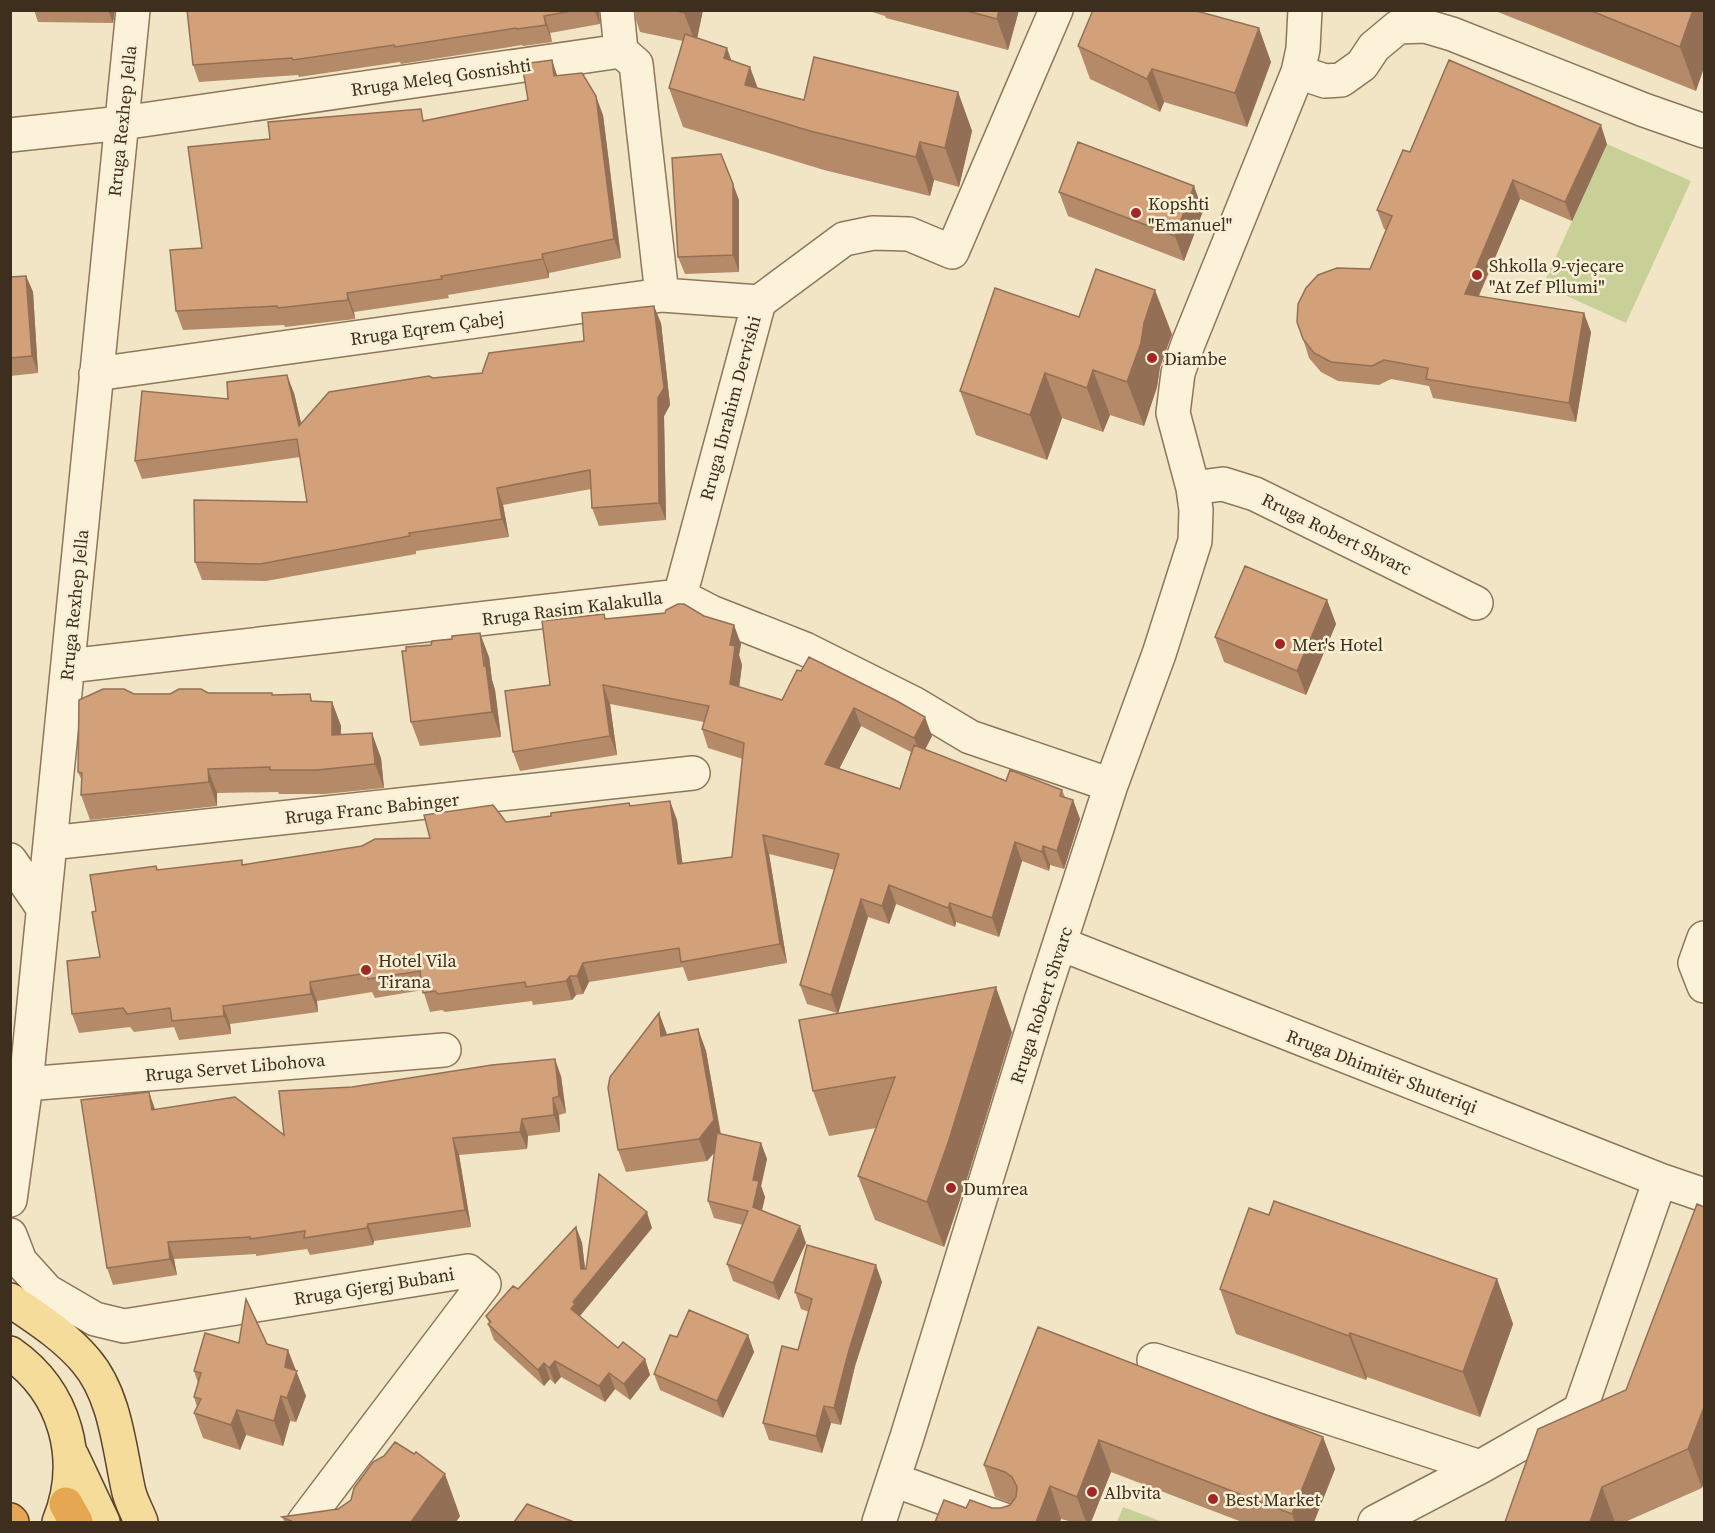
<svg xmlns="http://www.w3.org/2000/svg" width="1715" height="1533" font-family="'Source Serif 4',serif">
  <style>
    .green { fill: #c8d098 }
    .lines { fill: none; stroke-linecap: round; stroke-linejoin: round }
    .minor-casing { stroke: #8e765a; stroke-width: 36 }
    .major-casing { stroke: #5b442e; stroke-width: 36 }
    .highway-casing { stroke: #5b442e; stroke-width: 36 }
    .minor { stroke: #fbf2d9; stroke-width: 33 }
    .major { stroke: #f6dc9b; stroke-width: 33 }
    .highway { stroke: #e5a751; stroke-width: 33 }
    .wall { fill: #b58a68; fill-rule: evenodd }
    .shaded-wall { fill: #937055 }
    .building { fill: #d2a079; stroke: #937055; stroke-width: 1.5 }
    .poi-dot { fill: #a12725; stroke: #f8efd5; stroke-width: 2 }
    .labels { text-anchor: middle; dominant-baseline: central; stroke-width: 5; stroke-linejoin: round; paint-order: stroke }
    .street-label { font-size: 18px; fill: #3d2e1e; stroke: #f8efd5 }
    .poi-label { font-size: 18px; fill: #3d2e1e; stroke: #f8efd5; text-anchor: start }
  </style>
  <rect width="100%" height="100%" fill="#f1e5c5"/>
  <path class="green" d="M1607,144l84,37 -65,142 -83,-38z
    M1123,1507l40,15h-46z"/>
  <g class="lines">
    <g class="minor-casing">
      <path id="minor" d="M617,10l4,41
        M1298,72l27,9 16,-1 21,-15 12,-18 24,-20 27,-1 27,8 192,76 60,21
        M10,135l112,-12 499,-72 15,13 26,231
        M96,374l566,-79 97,7
        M1193,488l30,-4 32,10 221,109
        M680,596l79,-294 85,-63 29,-6 36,1 43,18 104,-242
        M68,666l612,-70 31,16 94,37 108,54 57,34 141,48
        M50,843l643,-70
        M10,860l33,48
        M1704,938l-9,25 9,23
        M1061,944l599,236 44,15
        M26,1084l418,-34
        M10,1200l16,-116 107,-1074
        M10,1235l10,26 27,30 48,28 29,7 344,-55 16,13 -180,238
        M1154,1360l326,107
        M894,1480l116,42
        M879,1522l28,-85 134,-436 70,-216 48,-131 36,-113 1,-31 -3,-22 -20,-75 5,-40 10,-29 110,-272 5,-23 2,-39
        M1375,1522l105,-55 100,-57 80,-230"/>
    </g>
    <g class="major-casing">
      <path id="major" d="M10,1300c28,19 55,36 76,61 29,34 33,85 42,127 2,12 9,23 13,34
        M10,1353c56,39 74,107 49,169
        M72,1456l31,66"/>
    </g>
    <g class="highway-casing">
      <path id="highway" d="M66,1504l10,18
        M10,1520l2,2"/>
    </g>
    <use href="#minor" class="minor"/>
    <use href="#major" class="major"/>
    <use href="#highway" class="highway"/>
  </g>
  <path class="wall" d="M34,10h81l-2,13 -75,-1z
    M187,10h412l1,14 -50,9 2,9 -29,4 -1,-1 -121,19 -1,-2 -101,15 -1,-2 -99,7 -6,-17z
    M633,10h70l-6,28 35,23 26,28 46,11 154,-8 14,39 -13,56 -25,-7 -4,16 -106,-26 -141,-43 -14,-39 14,-47 -43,-9z
    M866,10h153l-11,40 -122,-32 -1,-2z
    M1493,10h211l-8,81z
    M1201,13l70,49 -24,65 -83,-25 -4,10 -70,-33 -12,-33z
    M552,60l5,15 46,40 18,143 -72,15v5l-101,17 1,3 -95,14 1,7 -70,8 -1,-2 -101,5 -7,-19 26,-63 68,-109 156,-18 102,-21z
    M1607,144l-35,77 -52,-22 -41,97 112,36 -15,90 -143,-24 -4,-12 -38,-7 -12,6 -41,-4 -17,-9 -12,-14 -6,-19 67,-70 16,-39 -2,-1 -7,-19 33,-58z
    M1059,192l144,19 -19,50 -116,-45z
    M739,200v72l-54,2 -7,-17z
    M26,276l7,16 5,81 -28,3v-99z
    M1079,317l93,17 -12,33 -3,20 -13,39 -34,-11 -7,17 -41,-14 -15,42 -71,-25 -16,-44z
    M661,323l9,82 -6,11 2,104 -67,6 -7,-18 -1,-19 -88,16 6,32 -93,14v3l-150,27 -64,-1 -7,-18 112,-60 -7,-45 -158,22 -7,-18 93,-62 66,-6 7,31 132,-46 49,-5 102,-32z
    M1327,600l9,24 -30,71 -82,-33 -9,-25z
    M606,619l135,25 -2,11 3,10 -3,22 43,13 15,-30 135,66 -7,14 81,31 56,9 3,7 8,3 7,19 -16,50 -14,-4 -1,6 -27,-10 -23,76 -43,-15 -1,5 -59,-23 -7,20 -21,-7 -30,96 174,19 -47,153 -21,62 -69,-27 -17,-44 18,-48 -47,8 -16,-45 24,-78 -30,-9 -7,-19 35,-115 -66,-16 18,109 -99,18 -5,-14 -94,15 -6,12 -7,1 -4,5 -39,5 -1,-4 -87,11 -3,-2 -12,2 -7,-22 -48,8 -3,-6 -55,9 1,11 -88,12 1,10 -52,6 -5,-13 -40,5 -4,-5 -51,6 -7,-19 28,-57 -4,-46 60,-45 2,4 85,-5 187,-27 76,-16 124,-16 47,14 5,43 50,-6 11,-98 -35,-11 -6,-19 2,-7 -94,-18 7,51 -97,16 -7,-19 37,-67zM861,726l50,26 -11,37 -61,-20z
    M489,657l3,23 3,10 6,47 -81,9 -9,-24z
    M208,693h64l1,2 37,-1 2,7 20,1 9,24v9l40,23 3,30 -59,6h-46l-1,-2 -61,1v13l-127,14 -9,-25 1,-14 -4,-9 56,-78h14z
    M659,1013l8,21 31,-5 8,22 15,83 40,9 6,16 -6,27 4,11 -3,13 44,33 -27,57 -46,-19 -6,-17 16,-39 -29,-7 -6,-17 7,-49 -8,9 -81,11 -8,-22z
    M561,1076l5,37 -7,2 1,17 -32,4 -1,13 -68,6 12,72 -97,14 -1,4 -63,10 -3,-6 -51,7v-2l-82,5 3,16 -64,10 -6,-17 48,-158 129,25z
    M1697,1204l5,284 -77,34h-120l121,-132z
    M1269,1215l228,64 16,45 -33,93 -113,-40 -1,3 -130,-46 -16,-45z
    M576,1227l6,16 3,26 67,-41 -72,88 38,32 27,11 5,16 -20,25 -15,-11 -10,13 -44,-25 -6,7 -5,-5 -6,7 -50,-46 -6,-16 1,-1 -3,-7 32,-27z
    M882,1282l-27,84 -14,59 -10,-2 -9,30 -53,-13 -6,-17 35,-73 11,-38 -8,-3 -6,-17z
    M1038,1327l285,110 12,32 -21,53h-72l-131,-50 -20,50h-19l-11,-3 -95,-11h35l9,-3 1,-2 -16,-6 -11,-32z
    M748,1335l6,17 -31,66 -63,-28 -6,-16 23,-37z
    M239,1343l28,1 29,27 10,25 -10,26 -6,-1 -7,25 -37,-11 -6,15 -37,-12 -9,-25 3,-6 -3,-10 4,-14 -4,-12z
    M460,1516l-4,6h-171l-3,-5z"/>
  <path class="shaded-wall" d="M108,10h7l-2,13z
    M594,10h5l1,14z
    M685,10h18l-7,34 -12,-31z
    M999,10h20l-11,40 -11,-31z
    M1693,10h11v58l-8,23 -16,-44z
    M544,16l6,17 2,9 -6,-17z
    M1259,28l12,34 -24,65 -12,-34z
    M727,48l14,39 -17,-29z
    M552,60l6,19 -4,-3z
    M750,67l14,38 -19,-20z
    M1152,69l12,33 -4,10 -13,-33z
    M958,92l14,39 -13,56 -14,-39z
    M596,96l7,19 18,143 -7,-19z
    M1601,125l6,19 -35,77 -7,-19z
    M920,142l14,38 -4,16 -14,-39z
    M1513,180l7,19 -49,114 -6,-19z
    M733,184l6,16v72l-6,-17z
    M1194,186l9,25 -19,50 -9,-25z
    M542,254l7,19v5l-6,-19z
    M26,276l7,16 5,81 -6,-17z
    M1155,290l17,44 -12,33 -3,20 -13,39 -17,-44 17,-59z
    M347,293l7,19 1,7 -7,-19z
    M654,306l7,17 9,82 -6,11 2,104 -7,-17z
    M1584,313l7,19 -15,90 -7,-19z
    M1093,370l17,45 -7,17 -16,-44z
    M1045,373l17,45 -15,42 -17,-45z
    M287,375l7,18 12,51 -7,-18z
    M497,488l6,17 6,32 -7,-18z
    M1327,600l9,24 -30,71 -9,-24z
    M734,625l7,19 -2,11 3,10 -5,38 -7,-19v-39z
    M480,633l9,24 3,23 3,10 6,47 -9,-25z
    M603,685l7,19 7,51 -7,-19z
    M332,702l9,24 -1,33 -8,-24z
    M854,708l7,18 -29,57 -7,-19z
    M925,717l7,19 -11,21 -7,-19z
    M372,733l9,25 3,30 -9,-24z
    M208,769l9,24v13l-8,-24z
    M1073,800l7,19 -16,50 -7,-18z
    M670,801l7,19 8,63 -7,-19z
    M763,835l6,19 18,109 -7,-19z
    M1015,842l7,19 -23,76 -7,-19z
    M1043,846l7,19 -1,6 -7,-19z
    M889,885l7,19 -7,20 -7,-18z
    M861,899l7,18 -30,97 -7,-19z
    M950,903l6,19 -1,5 -7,-19z
    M583,963l6,19 -6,12 -6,-18z
    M570,976l6,19 -4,5 -6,-19z
    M310,982l7,19 1,11 -7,-18z
    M996,987l16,45 -47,153 -21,62 -17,-45z
    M223,1006l7,18 1,10 -7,-18z
    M659,1013l8,22 -6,1z
    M698,1029l8,22 16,92 -15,18 -8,-22z
    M555,1059l6,17 5,37 -7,-17z
    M149,1092l6,17 3,18 -6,-17z
    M553,1098l6,17 1,17 -6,-17z
    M522,1119l6,17 -1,13 -7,-17z
    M453,1138l6,17 12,72 -6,-17z
    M761,1143l6,16 -6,27 4,11 -6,26 -6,-16v-27z
    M647,1212l5,16 -73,89 -8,-8 10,-40 -5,-42 6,16 5,42z
    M368,1224l6,17 -1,4 -6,-17z
    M800,1226l6,17 -27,57 -6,-17z
    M168,1242l6,17 3,16 -7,-16z
    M876,1265l6,17 -27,84 -14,59 -7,-17 15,-58z
    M1497,1279l16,45 -33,93 -17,-45z
    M1350,1333l17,44 -1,3 -17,-44z
    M748,1335l6,17 -31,66 -6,-17z
    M288,1350l18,46 -10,26 -9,-24 -2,-31z
    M645,1359l5,16 -20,25 -6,-16z
    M555,1361l6,16 -6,7 -6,-16z
    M544,1363l6,16 -6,7 -6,-16z
    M609,1373l6,16 -10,13 -6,-16z
    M281,1396l9,25 -7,25 -9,-25z
    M824,1406l7,17 -9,30 -6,-17z
    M1704,1407v76l-2,5 -14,-39z
    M237,1410l9,25 -6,15 -9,-25z
    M1323,1437l12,32 -21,53h-19l-3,-8z
    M1099,1440l12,32 -20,50h-5l-9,-25z
    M445,1474l15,42 -4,6h-45z
    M1050,1486l11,33 -1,3h-24z
    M1602,1487l13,35h-25z"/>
  <path class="building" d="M187,10h389l-32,6 2,9 -29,4 -1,-1 -121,19 -1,-2 -101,15 -1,-2 -99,7z
    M674,10h11l-1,3z
    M963,10h36l-2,9z
    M1093,10h100l66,18 -24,65 -83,-24 -5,10 -69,-33z
    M1589,10h104l-13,37z
    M685,34l42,14 -3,10 26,9 -5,18 59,15 10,-43 144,35 -13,56 -25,-6 -4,15 -106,-26 -141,-43z
    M552,60l2,16 28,-3 14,23 18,143 -72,15 1,5 -102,17 1,3 -95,14 1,7 -70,8 -1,-2 -101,5 -6,-61 32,-2 -14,-101 82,-8 -2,-17 153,-13 2,12 105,-21 -6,-36z
    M1449,60l152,65 -36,77 -52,-22 -48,114 119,19 -15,90 -143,-24 2,-11 -44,-8 -12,6 -41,-4 -17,-9 -11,-14 -6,-17 1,-18 8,-16 12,-13 19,-7 33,1 22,-53 -15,-6 26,-60 7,2z
    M1078,142l116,44 -19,50 -116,-44z
    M721,154l12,30v71l-55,2 -6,-99z
    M1096,269l59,21 -11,33 -3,20 -14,39 -34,-12 -6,18 -42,-15 -15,42 -70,-24 35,-103 84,29z
    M26,276l6,80 -22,2v-81z
    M654,306l10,82 -6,10 1,105 -67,5 -2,-38 -93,18 5,31 -93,14 1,3 -150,28 -65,-2 -1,-62 113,2 -10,-63 -162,22 7,-70 86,8 -1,-17 60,-7 12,51 30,-34 100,-16 4,2 49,-5 7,-20 95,-12 -2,-28z
    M1245,566l82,34 -30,71 -82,-34z
    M678,604h6l20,12 30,9 -4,20 5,1 -5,38 52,16 15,-30 4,1 8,-14 88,44 28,16 -11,21 -60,-30 -29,56 75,25 14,-44 92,36 4,-11 52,20 -2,6 13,4 -16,51 -14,-5 -1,6 -27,-10 -23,76 -42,-15 -2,5 -59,-23 -7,21 -21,-7 -30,96 -31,-10 39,-131 -76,-19 17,109 -99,18 -2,-14 -96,15 -6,13h-7l-4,5 -40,6 -1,-5 -87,12 -3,-3 -12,2 -3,-22 -52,8 -1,-6 -57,9 1,12 -88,12 1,10 -52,5 -2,-13 -43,6 -4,-6 -51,6 -5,-53 33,-4 -8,-45 4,-1 -6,-36 66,-9 1,4 85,-10v5l120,-19 13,-7 55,-1 -6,-23 69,-10 13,17 45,-6v-3l78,-10 1,3 40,-5 8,63 54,-7 12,-114 -42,-14 7,-23 -106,-21 7,51 -97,16 -8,-61 45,-6 -8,-64 62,-7 1,5 60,-6 1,-3z
    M480,633l4,33h2l6,46 -81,10 -9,-71h4v-4l25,-2 1,-4 20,-2v-3z
    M103,689h21l10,5h36l9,-5h22l7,4h64v2l38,-1 1,7 21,1v33l40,-2 3,31 -58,6h-47v-3l-62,2 1,13 -128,13 1,-22 -4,-1 1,-72z
    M996,987l-47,153 -22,62 -69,-26 37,-99 -82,14 -14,-71z
    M659,1013l2,23 37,-7 16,91 -15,19 -81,11 -10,-62 2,-11z
    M555,1059l4,37 -6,2 1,17 -32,4 -2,13 -67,6 12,72 -97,14 -1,4 -63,10 1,-7 -55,8v-2l-82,5 2,17 -63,9 -26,-168 68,-8 3,18 83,-13 49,38 -5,-44 73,-4 140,-22z
    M717,1133l44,10 -8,37 6,1 -6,26 47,19 -27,57 -46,-19 21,-53 -40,-10z
    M599,1174l48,38 -74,90 2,2 -4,5 47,39 5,-6 22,17 -21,25 -15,-11 -10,13 -44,-25 -6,7 -5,-5 -6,7 -50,-46 3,-2 -5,-6 27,-30 5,3 58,-62 5,42h5z
    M1274,1201l223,78 -34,93 -113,-39 -1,3 -129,-47 29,-81 20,7z
    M1697,1204l7,3v200l-16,42 -86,38 -12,35h-85l33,-93 88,-39z
    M807,1245l69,20 -27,85 -15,58 -10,-2 -8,30 -53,-13 19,-77 16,4 14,-51 -17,-7z
    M246,1299l21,45 21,6 -3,17 12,4 -10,27 -6,-2 -7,25 -37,-11 -6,15 -37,-12 7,-14 -7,-2 7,-24 -7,-2 11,-38 34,10z
    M689,1310l59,25 -31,66 -63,-27 16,-39 7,2z
    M1038,1327l285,110 -31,77 -193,-74 -22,57 -27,-11 -14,36h-101l9,-22 22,8 4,-8 22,8h9l9,-3 6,-8 1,-10 -5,-10 -7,-5 -21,-7z
    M395,1442l19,12 2,-2 29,22 -34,48h-118l-11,-5 56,-8 13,-9 3,-12 19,-26 11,-6z
    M527,1504l47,18h-60z"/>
  <g class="poi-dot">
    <circle cx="1136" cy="213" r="6"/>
    <circle cx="1477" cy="275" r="6"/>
    <circle cx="1152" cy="358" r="6"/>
    <circle cx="1280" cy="644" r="6"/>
    <circle cx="366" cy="970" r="6"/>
    <circle cx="951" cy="1188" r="6"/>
    <circle cx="1092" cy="1492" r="6"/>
    <circle cx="1213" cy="1499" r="6"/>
  </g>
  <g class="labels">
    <g class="street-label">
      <text transform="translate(441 77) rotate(-8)">Rruga Meleq Gosnishti</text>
      <text transform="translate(122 121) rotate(-84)">Rruga Rexhep Jella</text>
      <text transform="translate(427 328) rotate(-8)">Rruga Eqrem Çabej</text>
      <text transform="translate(730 408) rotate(-75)">Rruga Ibrahim Dervishi</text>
      <text transform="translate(1337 534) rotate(26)">Rruga Robert Shvarc</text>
      <text transform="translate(74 605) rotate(-84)">Rruga Rexhep Jella</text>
      <text transform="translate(572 608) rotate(-7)">Rruga Rasim Kalakulla</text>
      <text transform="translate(372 808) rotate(-6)">Rruga Franc Babinger</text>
      <text transform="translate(1041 1005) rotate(-72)">Rruga Robert Shvarc</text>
      <text transform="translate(235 1067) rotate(-5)">Rruga Servet Libohova</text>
      <text transform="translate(1382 1071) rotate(21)">Rruga Dhimitër Shuteriqi</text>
      <text transform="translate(374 1286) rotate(-9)">Rruga Gjergj Bubani</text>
    </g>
    <g class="poi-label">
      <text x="1148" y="203">Kopshti<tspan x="1148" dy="21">"Emanuel"</tspan></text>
      <text x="1489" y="265">Shkolla 9-vjeçare<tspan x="1489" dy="21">"At Zef Pllumi"</tspan></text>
      <text x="1164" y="358">Diambe</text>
      <text x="1292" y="644">Mer's Hotel</text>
      <text x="378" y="960">Hotel Vila<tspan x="378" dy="21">Tirana</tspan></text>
      <text x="963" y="1188">Dumrea</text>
      <text x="1104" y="1492">Albvita</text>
      <text x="1225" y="1499">Best Market</text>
    </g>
  </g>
  <rect width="1715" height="1533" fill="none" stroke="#3d2e1e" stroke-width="24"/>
</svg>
